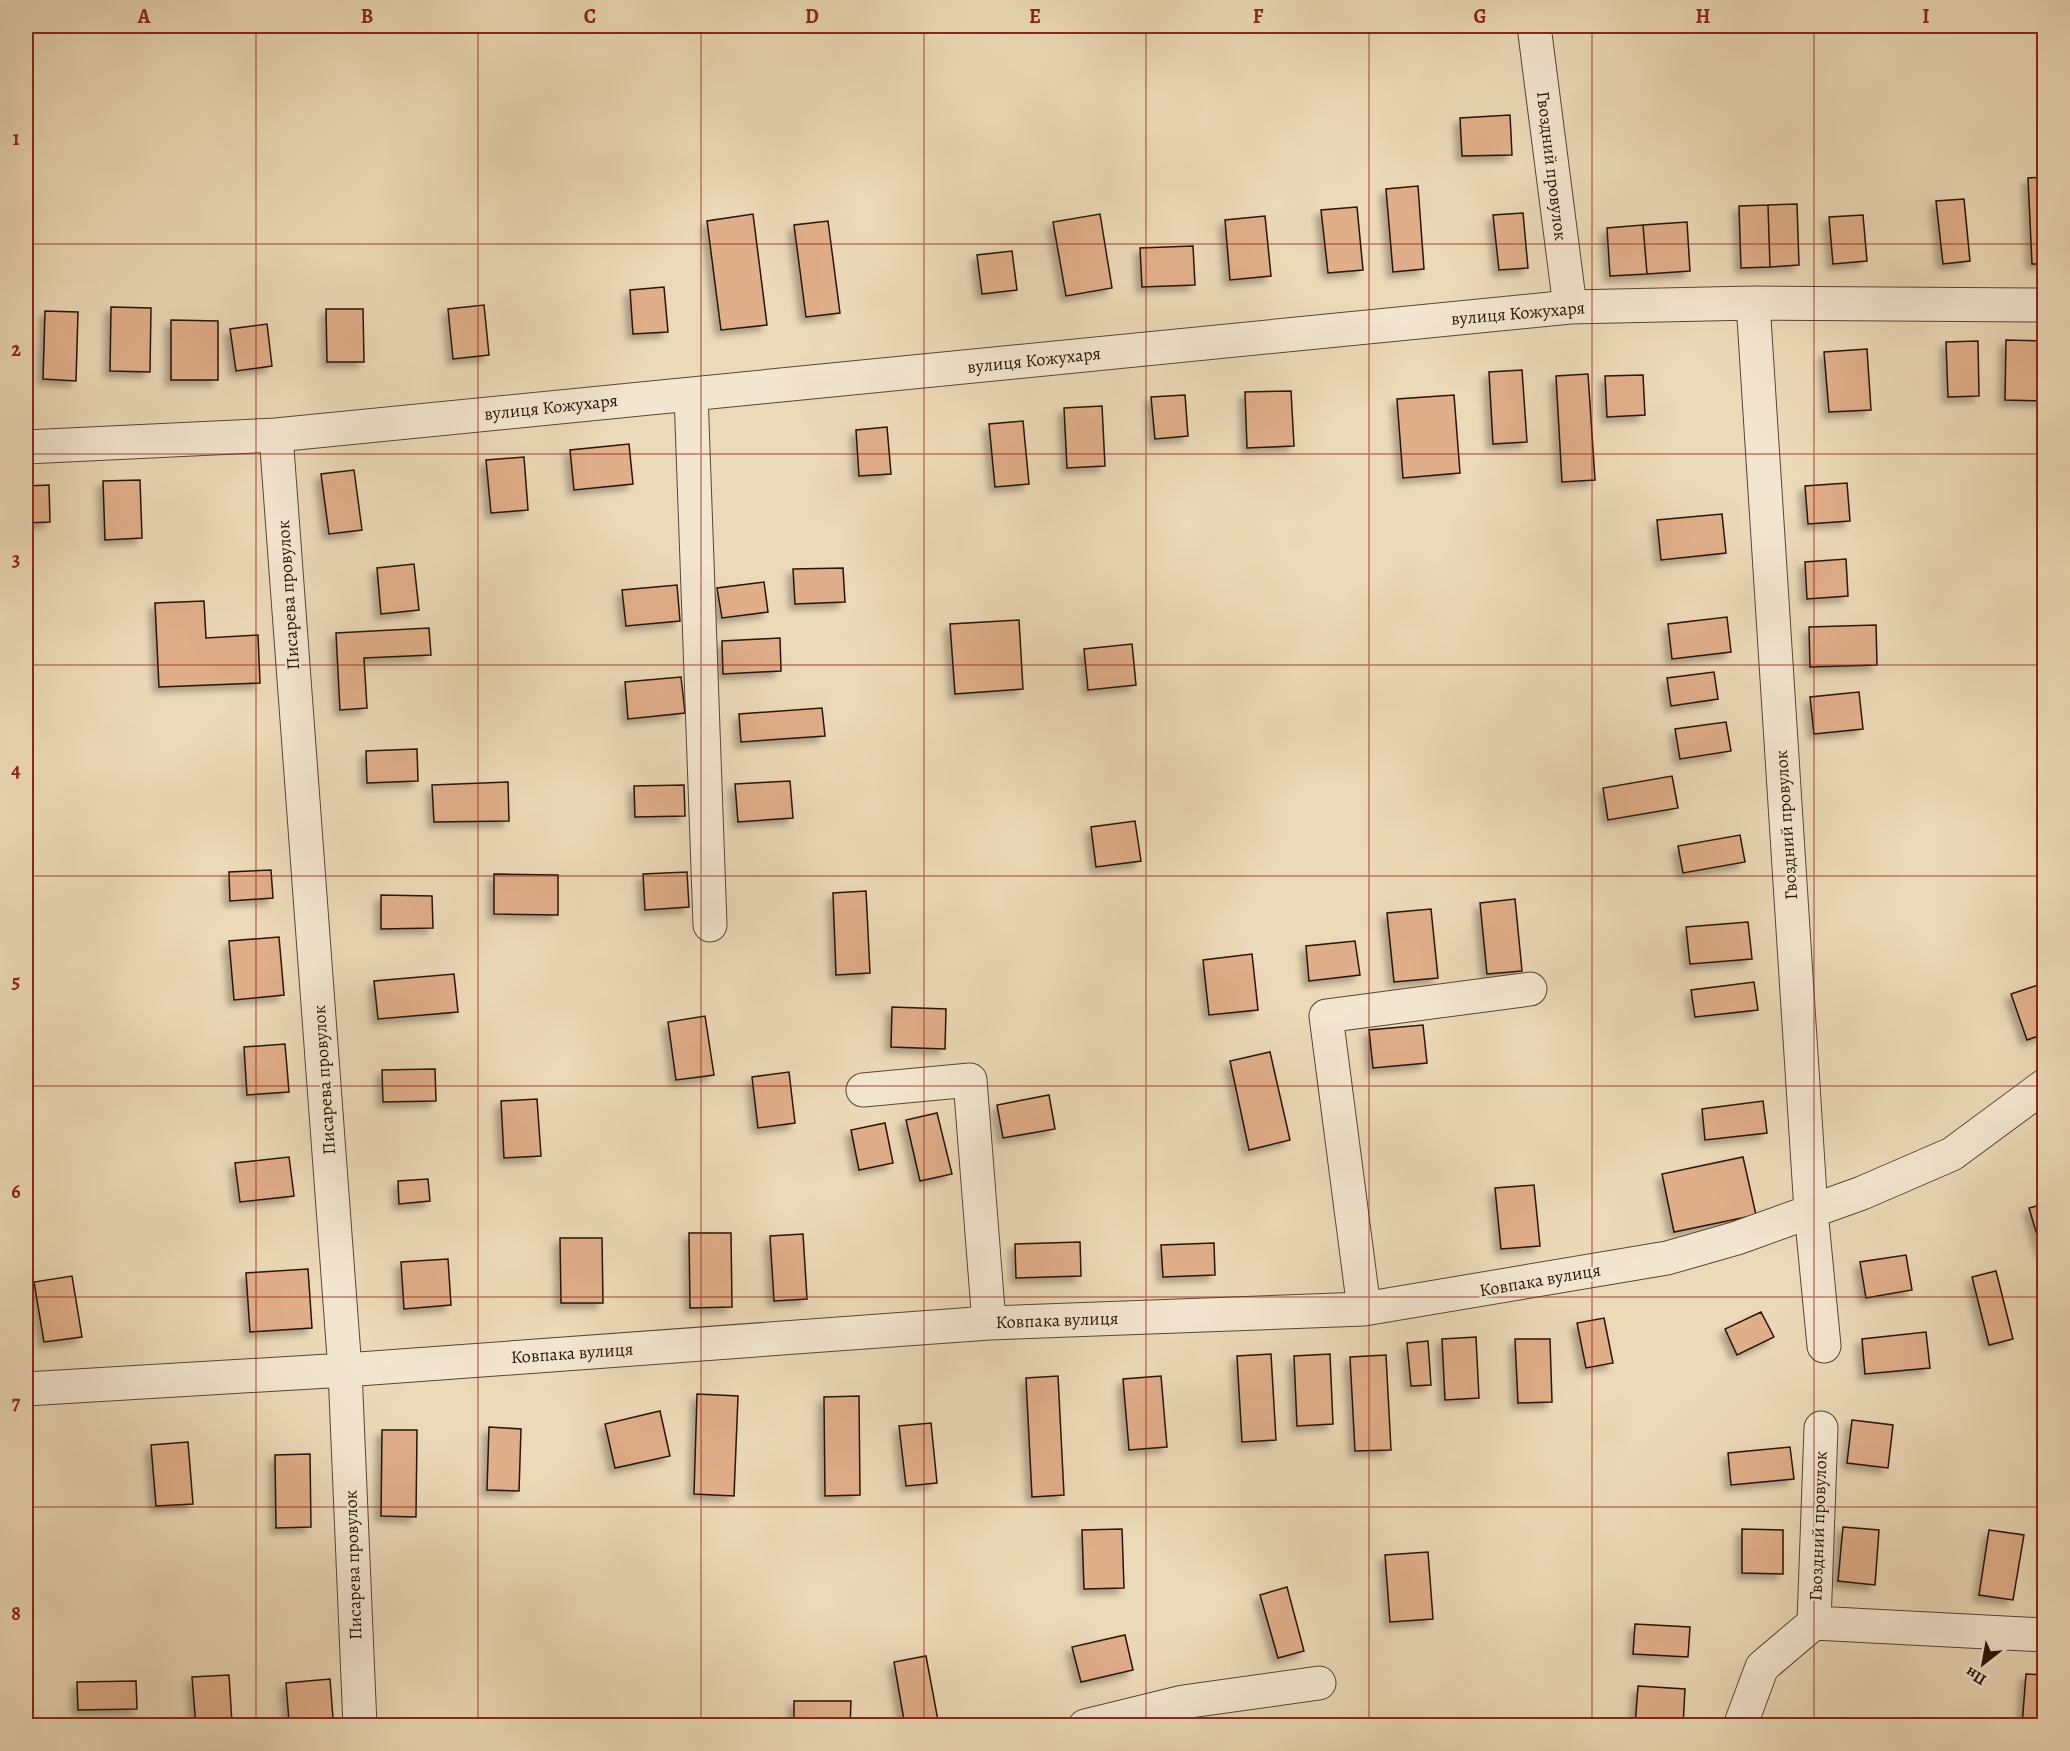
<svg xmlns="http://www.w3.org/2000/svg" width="2070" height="1751" font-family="Alegreya,serif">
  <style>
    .building { fill: #e0ae89; stroke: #281408; stroke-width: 1.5; filter: url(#shadow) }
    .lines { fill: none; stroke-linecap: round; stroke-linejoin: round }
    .minor-casing { stroke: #594534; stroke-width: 35 }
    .minor { stroke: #f3e6d0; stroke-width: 33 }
    .grid { fill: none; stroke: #8f2418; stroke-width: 1.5; stroke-opacity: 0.55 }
    .labels { text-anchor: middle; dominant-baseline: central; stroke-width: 4.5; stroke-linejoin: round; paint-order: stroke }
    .street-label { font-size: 18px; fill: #281408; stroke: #f3e6d0 }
    .neatline { fill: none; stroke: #8f2418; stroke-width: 2 }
    .grid-label { font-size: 20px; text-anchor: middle; font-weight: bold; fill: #8f2418 }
  </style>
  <defs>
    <filter id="shadow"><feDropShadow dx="-5.5" dy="5.5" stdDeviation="3" flood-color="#0004"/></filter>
  </defs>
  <rect width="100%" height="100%" fill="#ecd9b7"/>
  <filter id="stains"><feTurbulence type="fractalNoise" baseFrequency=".00333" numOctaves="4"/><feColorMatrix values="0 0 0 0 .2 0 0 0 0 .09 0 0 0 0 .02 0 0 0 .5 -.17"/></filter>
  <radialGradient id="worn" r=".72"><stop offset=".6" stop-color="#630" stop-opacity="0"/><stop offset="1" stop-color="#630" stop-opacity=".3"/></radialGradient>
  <path class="building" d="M1510,115l2,40 -50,1 -2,-38z
    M2044,177v87h-12l-4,-86z
    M1418,186l6,83 -31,3 -7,-83z
    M1964,199l6,62 -27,3 -7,-63z
    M1797,204l2,61 -29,2 -2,-62z
    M1768,205l2,62 -29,1 -2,-62z
    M1357,207l6,63 -35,3 -7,-63z
    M1523,213l5,55 -29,2 -6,-55z
    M753,214l14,111 -46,5 -14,-109z
    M1100,214l12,74 -46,8 -13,-74z
    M1863,215l4,46 -34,3 -4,-47z
    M1265,216l6,60 -41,4 -5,-60z
    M828,221l12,92 -34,4 -12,-92z
    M1687,222l3,49 -43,3 -4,-49z
    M1643,225l4,49 -37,2 -3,-48z
    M1193,246l2,39 -53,2 -2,-39z
    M1012,251l5,39 -35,4 -5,-39z
    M664,287l4,45 -35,2 -3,-44z
    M484,305l5,50 -36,4 -5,-50z
    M111,307l40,1 -1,64 -40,-1z
    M326,309h37l1,53h-37z
    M45,311l33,1 -2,69 -33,-2z
    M171,320l47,1v59h-47z
    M267,324l5,42 -36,5 -6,-42z
    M2006,340l38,1v60l-39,-1z
    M1978,341l1,55 -31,1 -2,-55z
    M1867,349l4,61 -42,2 -5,-60z
    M1522,370l5,72 -34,2 -4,-72z
    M1588,374l7,106 -33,2 -6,-106z
    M1643,375l2,40 -38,2 -2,-41z
    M1291,391l3,55 -47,2 -2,-56z
    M1185,395l3,41 -33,3 -4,-42z
    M1454,395l6,78 -57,5 -6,-79z
    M1102,406l3,60 -38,2 -3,-60z
    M1023,421l6,63 -34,3 -6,-63z
    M887,427l4,47 -32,2 -3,-46z
    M629,444l4,40 -59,6 -4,-40z
    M524,457l4,53 -37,3 -5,-53z
    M354,470l8,60 -33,4 -8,-60z
    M140,480l2,58 -37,2 -2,-59z
    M1847,483l3,38 -42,3 -3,-38z
    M49,485l1,37 -24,1v-37z
    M1722,514l4,39 -65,7 -4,-40z
    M1846,559l2,37 -41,3 -2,-37z
    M414,564l5,46 -38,4 -4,-46z
    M843,568l2,34 -50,2 -2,-35z
    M764,582l4,30 -46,6 -5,-30z
    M677,585l3,36 -54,5 -4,-36z
    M204,601l2,37 52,-3 2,48 -101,4 -4,-84z
    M1727,617l4,35 -59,7 -4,-35z
    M1019,620l4,69 -68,5 -5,-70z
    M1876,625l1,40 -67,2 -1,-40z
    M429,628l2,27 -67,3 3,50 -27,2 -4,-77z
    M780,638l1,33 -58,3 -1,-33z
    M1132,644l4,41 -48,5 -4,-41z
    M1714,672l4,27 -47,7 -4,-28z
    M681,677l4,36 -57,6 -3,-37z
    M1859,692l4,37 -49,5 -4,-37z
    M822,708l3,28 -84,6 -2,-28z
    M1726,722l5,29 -51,8 -5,-30z
    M417,749l1,32 -51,2 -1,-32z
    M1672,776l6,32 -70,12 -5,-32z
    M790,781l3,37 -55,4 -3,-38z
    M508,782l1,39 -75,1 -2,-37z
    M684,785l1,31 -50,1 -1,-31z
    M1135,821l6,40 -45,6 -5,-40z
    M1740,835l5,27 -62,11 -5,-27z
    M271,870l2,28 -43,3 -1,-29z
    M687,872l2,35 -44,3 -2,-36z
    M494,874l64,1v40l-64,-1z
    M866,891l4,82 -34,2 -3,-82z
    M381,895l51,1 1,32 -52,1z
    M1515,899l7,72 -35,3 -7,-71z
    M1431,909l7,69 -44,4 -7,-69z
    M1748,922l4,37 -62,5 -4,-37z
    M279,937l5,58 -50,5 -5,-59z
    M1355,941l5,34 -51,6 -3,-35z
    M1252,954l6,56 -49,5 -6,-55z
    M454,974l4,38 -80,7 -4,-38z
    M1754,982l4,28 -63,7 -4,-27z
    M2038,985l6,18v31l-17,6 -16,-46z
    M892,1007l54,2 -1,40 -54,-2z
    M705,1016l9,59 -38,5 -8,-58z
    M1423,1025l4,38 -54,5 -4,-38z
    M285,1044l4,48 -42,3 -3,-48z
    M1270,1052l20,88 -41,10 -19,-89z
    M435,1069l1,32 -53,1 -1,-32z
    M789,1072l6,51 -37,5 -6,-51z
    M1049,1095l6,34 -52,9 -6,-33z
    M537,1099l4,57 -37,2 -3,-57z
    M1763,1101l4,32 -62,7 -3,-31z
    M937,1113l15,61 -32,7 -14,-61z
    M885,1123l8,40 -34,7 -8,-40z
    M289,1157l5,39 -54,6 -5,-39z
    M1743,1157l13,58 -82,17 -12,-58z
    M428,1179l2,22 -31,3 -1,-23z
    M1534,1185l6,61 -39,3 -6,-61z
    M2044,1204v47l-2,1 -13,-44z
    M689,1233h42l1,74 -42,1z
    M803,1234l4,65 -33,2 -4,-65z
    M560,1238h42l1,65h-42z
    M1080,1242l1,34 -65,2 -1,-34z
    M1214,1243l1,32 -52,2 -2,-32z
    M1906,1255l6,35 -46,8 -6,-36z
    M448,1259l3,46 -47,4 -3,-47z
    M308,1269l4,59 -62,4 -4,-59z
    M1996,1271l17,68 -24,6 -17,-68z
    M72,1276l10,61 -38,5 -10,-60z
    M1761,1312l13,25 -37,18 -12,-26z
    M1604,1318l9,45 -27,5 -9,-45z
    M1926,1332l4,36 -65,6 -3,-35z
    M1476,1337l3,61 -34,2 -3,-61z
    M1515,1339h35l2,63 -34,1z
    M1428,1341l3,44 -20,1 -4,-43z
    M1271,1354l5,86 -34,2 -5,-86z
    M1330,1354l3,70 -36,2 -3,-70z
    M1386,1355l5,95 -36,1 -5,-94z
    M1058,1376l6,119 -32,2 -6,-119z
    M1161,1376l6,71 -38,3 -6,-71z
    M697,1394l41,2 -4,100 -40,-2z
    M859,1396l1,99 -35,1 -1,-99z
    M660,1411l10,45 -55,12 -10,-44z
    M1852,1420l41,5 -5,43 -41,-5z
    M931,1423l6,60 -31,3 -7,-60z
    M489,1427l32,2 -2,62 -32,-1z
    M382,1430h35l-1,87 -35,-1z
    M188,1442l5,62 -37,2 -5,-61z
    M1790,1447l4,32 -63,6 -3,-32z
    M310,1454l1,73 -35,1 -1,-73z
    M1843,1527l36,3 -4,55 -37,-4z
    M1122,1529l2,59 -40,1 -2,-59z
    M1742,1529l41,1v44l-41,-1z
    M1989,1530l35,5 -11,65 -34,-5z
    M1428,1552l5,67 -43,3 -5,-67z
    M1287,1587l17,64 -26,7 -18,-63z
    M1635,1624l55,3 -2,30 -55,-3z
    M1125,1635l8,35 -52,12 -9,-35z
    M926,1656l13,70h-34l-11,-64z
    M2026,1674l18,1v51h-22z
    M229,1675l3,49 -36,2 -4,-49z
    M330,1679l3,39 -44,3 -3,-38z
    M136,1681l1,28 -59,1 -1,-28z
    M1638,1686l47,3 -2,37h-48z
    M794,1701h57l-1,25h-56z"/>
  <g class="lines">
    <g class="minor-casing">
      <path id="minor" d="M1534,26l36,281
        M1753,303l58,908 13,135
        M691,394l19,531
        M276,435l69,935 15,356
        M26,447l250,-12 1294,-128 183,-4 291,2
        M863,1090l107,-10 19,243
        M1364,1309l-38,-293 204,-27
        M26,1389l319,-19 644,-47 375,-14 303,-51 70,-20 125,-45 90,-39 92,-68
        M1814,1623l230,12
        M1085,1726l98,-24 136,-19
        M1740,1726l22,-59 52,-44 7,-195"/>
    </g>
    <use href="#minor" class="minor"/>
  </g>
  <path class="grid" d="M256,26v1700M478,26v1700M701,26v1700M924,26v1700M1146,26v1700M1369,26v1700M1592,26v1700M1814,26v1700M26,244h2018M26,454h2018M26,665h2018M26,876h2018M26,1086h2018M26,1297h2018M26,1507h2018"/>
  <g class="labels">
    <g class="street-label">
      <text transform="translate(1552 166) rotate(83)">Гвоздний провулок</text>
      <text transform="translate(1518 313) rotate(-5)">вулиця Кожухаря</text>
      <text transform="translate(1034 360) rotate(-6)">вулиця Кожухаря</text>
      <text transform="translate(551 407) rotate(-6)">вулиця Кожухаря</text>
      <text transform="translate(288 595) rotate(-94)">Писарева провулок</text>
      <text transform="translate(1786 825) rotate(-94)">Гвоздний провулок</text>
      <text transform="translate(324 1080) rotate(-94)">Писарева провулок</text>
      <text transform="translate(1540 1280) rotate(-10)">Ковпака вулиця</text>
      <text transform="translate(1057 1320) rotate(-2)">Ковпака вулиця</text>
      <text transform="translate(572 1353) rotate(-4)">Ковпака вулиця</text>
      <text transform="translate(1818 1526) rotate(-88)">Гвоздний провулок</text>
      <text transform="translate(353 1565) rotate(-92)">Писарева провулок</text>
    </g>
  </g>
  <rect width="2070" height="1751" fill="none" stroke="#ecd9b7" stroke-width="66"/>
  <g transform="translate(1983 1664) rotate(211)" stroke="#f3e6d0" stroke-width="4.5" paint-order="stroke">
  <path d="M0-4.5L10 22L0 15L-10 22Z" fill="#281408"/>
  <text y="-9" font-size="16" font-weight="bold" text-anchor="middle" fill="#281408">Пн</text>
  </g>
  <rect x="33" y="33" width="2004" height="1685" class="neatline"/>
  <g class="grid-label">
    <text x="144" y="23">A</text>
    <text x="367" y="23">B</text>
    <text x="590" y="23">C</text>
    <text x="812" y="23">D</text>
    <text x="1035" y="23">E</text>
    <text x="1258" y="23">F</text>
    <text x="1480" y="23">G</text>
    <text x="1703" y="23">H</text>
    <text x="1926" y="23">I</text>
    <text x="16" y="145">1</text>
    <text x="16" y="356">2</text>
    <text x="16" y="566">3</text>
    <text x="16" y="777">4</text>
    <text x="16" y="988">5</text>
    <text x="16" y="1198">6</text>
    <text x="16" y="1409">7</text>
    <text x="16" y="1620">8</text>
  </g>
  <rect width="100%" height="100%" filter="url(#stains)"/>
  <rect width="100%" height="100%" fill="url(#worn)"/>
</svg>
